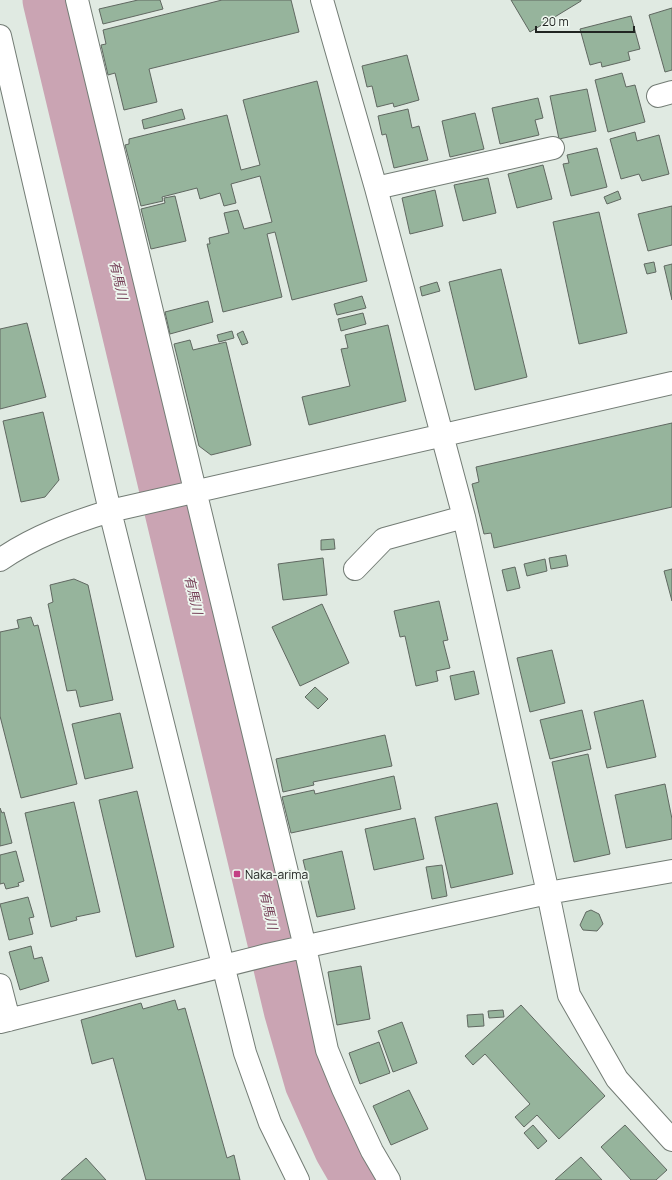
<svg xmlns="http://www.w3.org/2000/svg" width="672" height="1180" font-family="Manrope,'Noto Sans JP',sans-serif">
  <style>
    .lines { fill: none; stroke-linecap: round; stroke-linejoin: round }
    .river { stroke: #caa4b3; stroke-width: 59 }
    .building { fill: #96b49c; stroke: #606861 }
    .minor-casing { stroke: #737c75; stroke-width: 24 }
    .minor { stroke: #fff; stroke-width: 22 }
    .poi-dot { fill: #c33f84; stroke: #eef7ef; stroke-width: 1.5 }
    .labels { text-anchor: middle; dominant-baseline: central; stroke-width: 3.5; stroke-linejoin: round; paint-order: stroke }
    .poi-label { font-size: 12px; fill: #212522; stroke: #eef7ef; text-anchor: start }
    .water-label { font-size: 13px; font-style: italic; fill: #78435b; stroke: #eef7ef }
  </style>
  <rect width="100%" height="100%" fill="#e0eae2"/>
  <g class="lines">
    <path class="river" d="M52,0l241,1009 21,73 29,65 19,33"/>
  </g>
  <path class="building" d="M138,0h22l3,9 -60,15 -4,-15z
    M222,0h69l8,32 -150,37 8,33 -33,8 -9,-37 -7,2 -7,-30 5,-1 -3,-14z
    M511,0h70v1l-51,31z
    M672,8v62l-7,2 -16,-57z
    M631,16l9,33 -12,3 2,8 -28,7 -1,-5 -11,3 -10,-36z
    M407,55l12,45 -25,7 -1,-4 -16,4 -5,-21 -5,1 -5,-21z
    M622,73l4,14 9,-2 10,37 -37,10 -13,-52z
    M317,81l50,200 -75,19 -17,-68 -8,2 15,63 -59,15 -16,-68h3l-1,-6 20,-5 -5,-20 14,-3 6,19 28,-7 -12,-46 -29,8 5,19 -12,3 -4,-13 -20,6 -3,-11 -35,9 1,4 -22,5 -16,-61 4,-1v-5l98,-24 14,55 19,-5 -17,-65z
    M587,89l9,42 -37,8 -9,-43z
    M538,98l5,20 -8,2 4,15 -39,9 -8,-36z
    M182,109l3,10 -41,10 -2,-9z
    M408,109l4,19 7,-2 9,34 -34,8 -8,-34 -4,1 -4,-19z
    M475,113l9,36 -34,8 -8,-36z
    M635,132l2,9 22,-6 10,39 -27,7 -3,-7 -18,5 -11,-40z
    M597,148l10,39 -36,9 -8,-32 6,-1 -2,-8z
    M543,165l9,34 -35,9 -9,-34z
    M488,178l8,35 -33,8 -9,-36z
    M435,190l8,36 -33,8 -8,-36z
    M618,191l3,8 -14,5 -3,-7z
    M175,196l11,45 -35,8 -10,-40 24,-6 -1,-5z
    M672,206v39l-24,6 -10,-37z
    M599,212l28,121 -48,11 -26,-122z
    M654,262l2,10 -9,2 -3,-10z
    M672,264v36l-8,-34z
    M501,269l26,108 -52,13 -26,-108z
    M437,282l3,9 -18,5 -2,-9z
    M362,296l4,12 -29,7 -3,-11z
    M208,301l5,21 -43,12 -5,-22z
    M363,313l3,11 -25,7 -3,-12z
    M27,323l19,74 -46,12v-80z
    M388,325l18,76 -97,24 -7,-28 48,-11 -9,-37 7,-1 -3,-13z
    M232,331l2,7 -15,4 -2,-7z
    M243,331l5,12 -6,2 -5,-11z
    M190,340l3,10 33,-8 25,103 -40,10 -12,-9 -25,-102z
    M43,412l16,68 -14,17 -24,5 -18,-81z
    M672,423v84l-178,41 -3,-15 -7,1 -12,-50 7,-2 -3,-15z
    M334,539l1,10 -14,1v-10z
    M566,555l2,11 -17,3 -2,-11z
    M323,558l4,37 -44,5 -5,-36z
    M545,559l2,12 -20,5 -3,-12z
    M515,567l5,21 -13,3 -5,-21z
    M672,569v32l-8,-30z
    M74,579l14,6 25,115 -33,7 -4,-17 -9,1 -19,-87 5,-2 -3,-17z
    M439,601l9,39 -5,1 7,27 -14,3 2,10 -22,5 -11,-50 -5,1 -6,-26z
    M322,604l27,59 -49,23 -28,-59z
    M31,617l3,9 4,-1 39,159 -56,14 -21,-82v-84l19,-4 -2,-8z
    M552,650l13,53 -35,9 -13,-54z
    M474,671l5,23 -24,6 -5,-24z
    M315,687l13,12 -10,10 -13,-12z
    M643,700l13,57 -49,11 -13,-56z
    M582,710l9,39 -41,10 -10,-39z
    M120,713l13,55 -48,11 -13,-55z
    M385,735l7,31 -79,16 1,3 -31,7 -7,-33z
    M588,754l22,100 -36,8 -22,-100z
    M394,776l7,33 -110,24 -9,-36 32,-7 1,4z
    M665,784l7,35v20l-46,9 -11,-53z
    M137,791l37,156 -38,10 -37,-157z
    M74,802l26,110 -24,5 1,3 -26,7 -26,-114z
    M497,803l16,71 -62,14 -16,-71z
    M0,808l2,5 2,-1 8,31 -12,3z
    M415,818l9,41 -50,11 -9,-41z
    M16,851l8,30 -6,2 1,3 -13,3 -2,-6 -4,1v-29z
    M342,851l13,58 -38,8 -14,-57z
    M442,865l5,31 -15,3 -6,-32z
    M28,897l6,20 -5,1 4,16 -24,6 -9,-36z
    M591,910l8,4 4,10 -6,7 -14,-1 -3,-5 6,-13z
    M31,946l3,13 8,-2 7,24 -29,9 -11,-38z
    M361,966l9,53 -33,6 -9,-53z
    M175,1000l3,10 7,-2 42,150 7,-3 6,25h-94l-33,-122 -21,6 -11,-44 60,-17 2,6z
    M521,1005l84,91 -46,43 -22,-24 -13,12 -9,-10 15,-13 -45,-50 -12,11 -8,-9z
    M503,1010l1,7 -15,1 -1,-7z
    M483,1014l1,12 -16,1 -1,-12z
    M402,1022l15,41 -24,9 -15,-41z
    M379,1042l11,31 -30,11 -11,-31z
    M409,1090l19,39 -37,16 -18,-39z
    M533,1125l14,16 -9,8 -14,-16z
    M625,1125l42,45 -11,10h-25l-30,-33z
    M581,1157l21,23h-47z
    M86,1158l20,22h-45z"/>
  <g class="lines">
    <g class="minor-casing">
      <path id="minor" d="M77,0l228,947 22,103 16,39 29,62 17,29
        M322,0l54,188 88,329 84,376 21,102 48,84 55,61
        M0,36l110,475 135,542 25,70 28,57
        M658,96l14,-4
        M376,188l177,-40
        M0,560c33,-23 71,-37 110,-49l562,-128
        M355,569l29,-30 80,-22
        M0,985l9,35
        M0,1022l267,-67 281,-62 124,-22"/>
    </g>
    <use href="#minor" class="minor"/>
  </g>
  <rect class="poi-dot" x="233" y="870" width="8" height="8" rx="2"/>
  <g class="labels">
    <g class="poi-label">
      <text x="245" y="874">Naka-arima</text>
    </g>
    <g class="water-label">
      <text transform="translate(119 280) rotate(77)">有馬川</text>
      <text transform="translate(194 595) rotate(77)">有馬川</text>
      <text transform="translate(269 910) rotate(77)">有馬川</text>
    </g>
  </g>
  <path d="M536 26v6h98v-6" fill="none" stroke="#212522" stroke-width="2"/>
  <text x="542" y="26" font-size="12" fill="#212522" stroke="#eef7ef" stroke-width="3" paint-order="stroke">20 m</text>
</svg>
